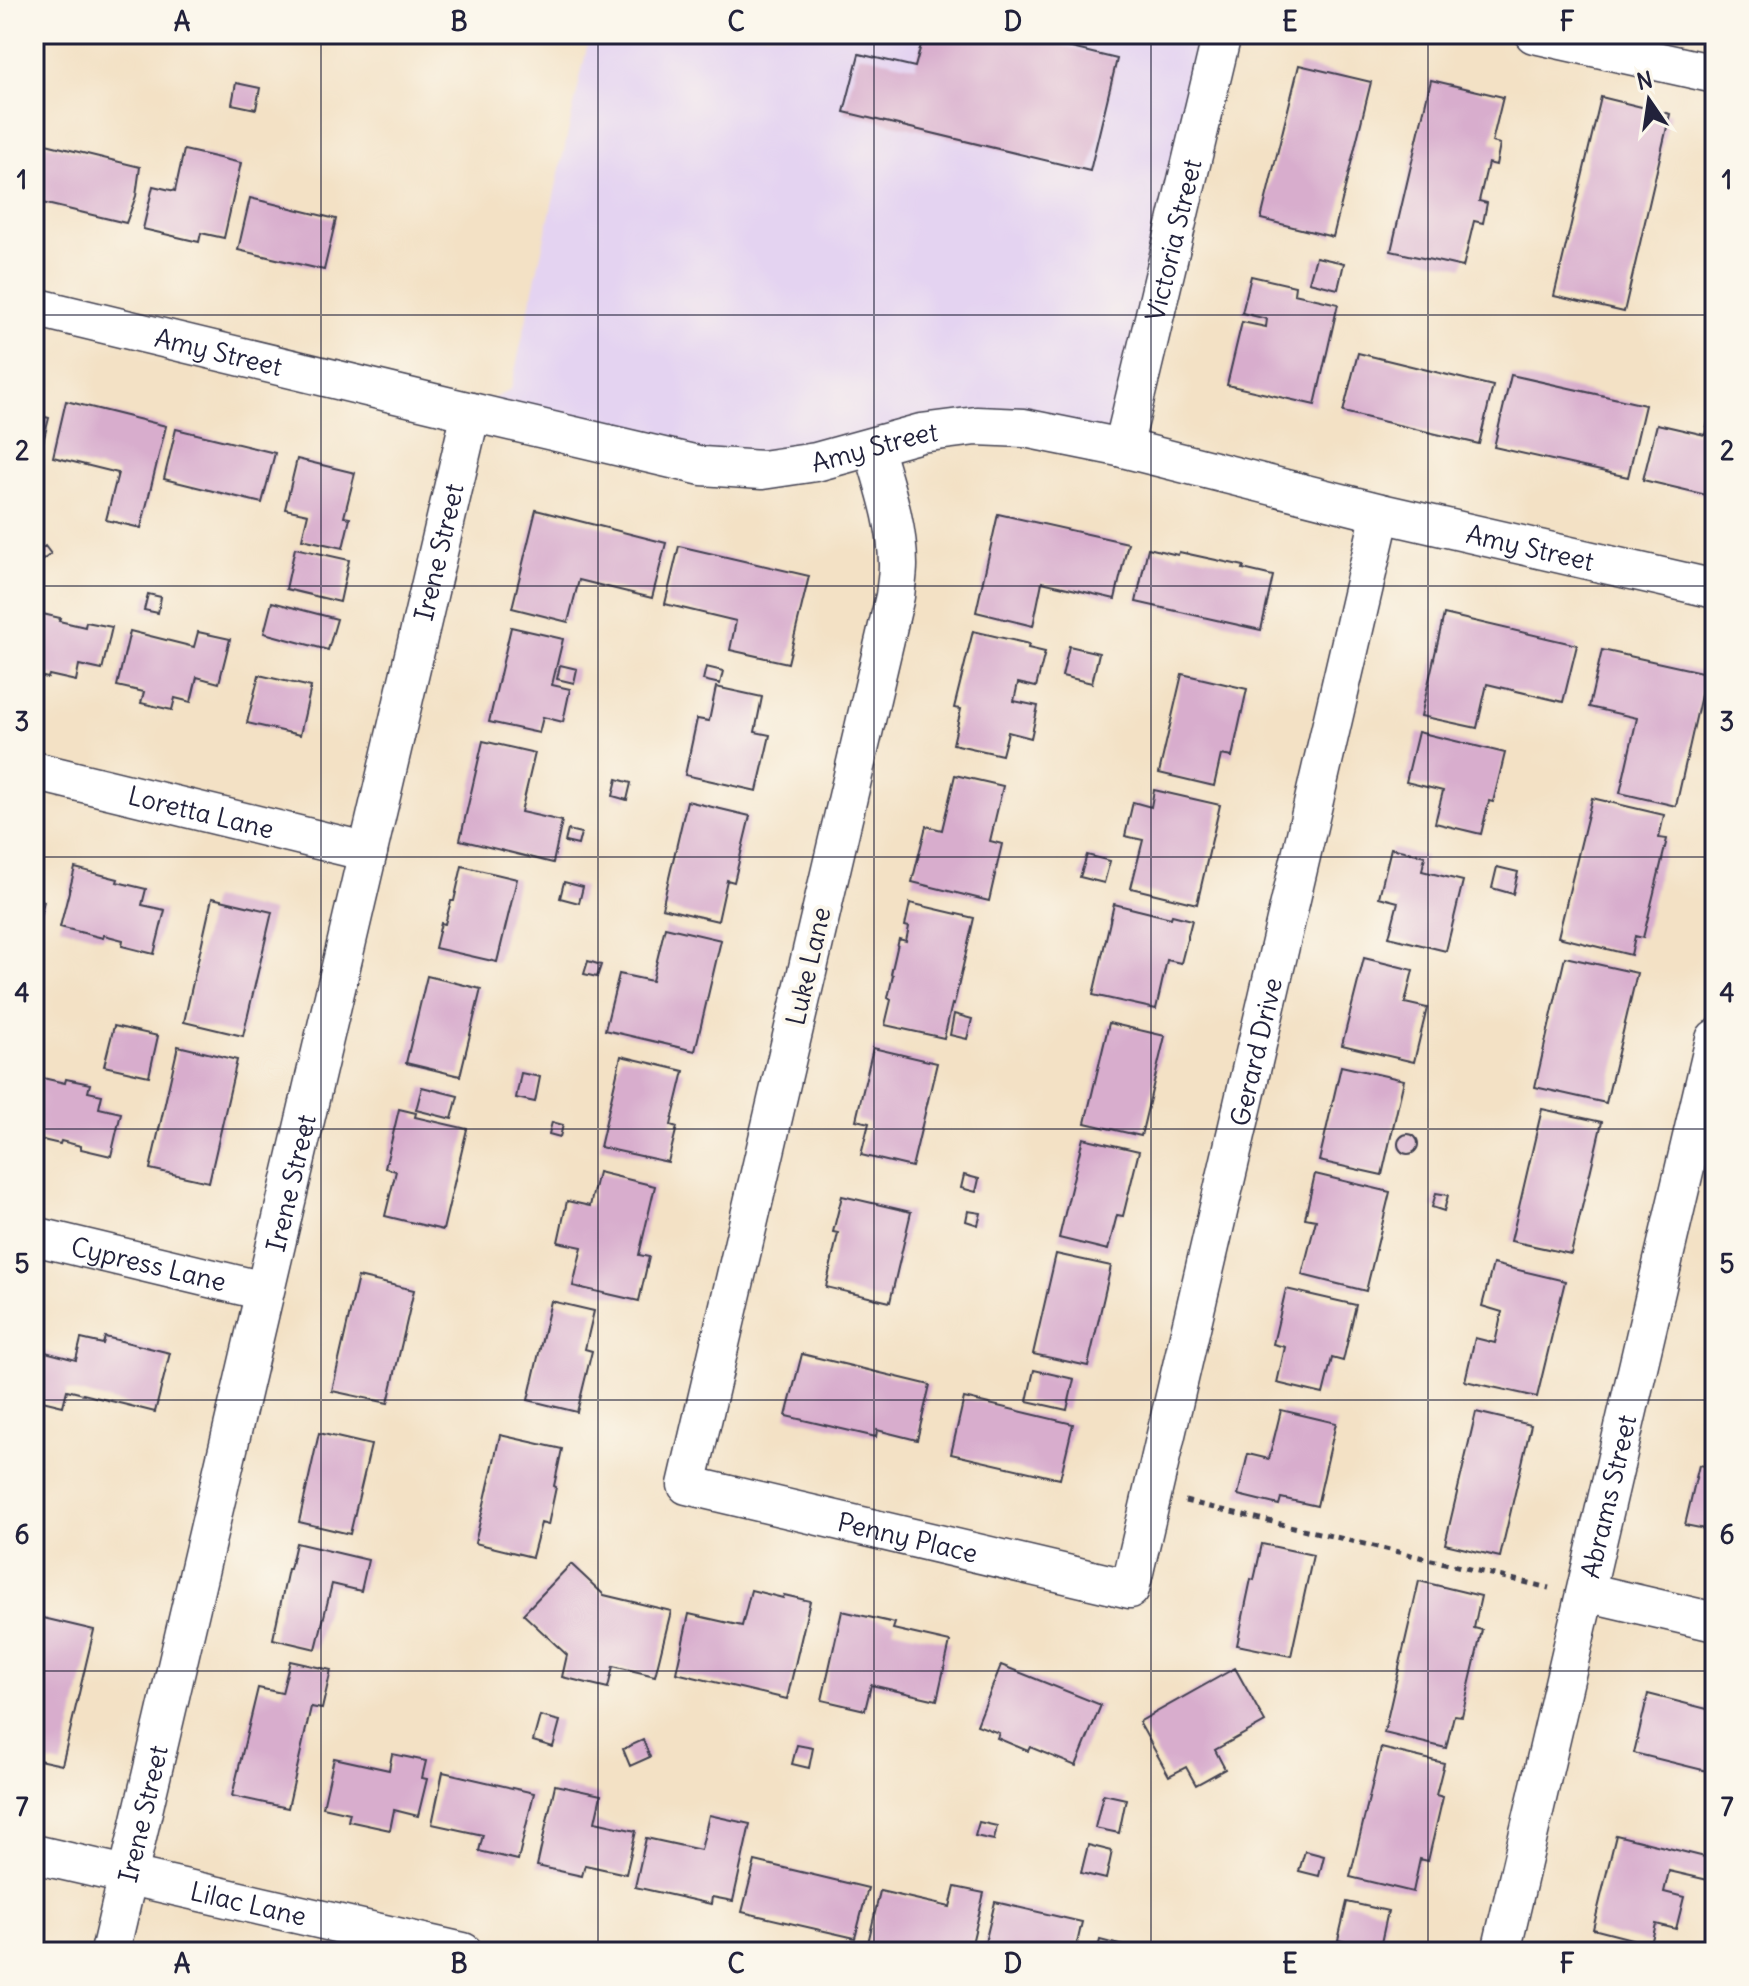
<svg xmlns="http://www.w3.org/2000/svg" width="1749" height="1986" font-family="Delius,sans-serif">
  <style>
    .built { fill: #e4d3f1 }
    .building { fill: #d8adcd }
    .lines { fill: none; stroke-linecap: round; stroke-linejoin: round }
    .minor-casing { stroke: #413f50; stroke-width: 41 }
    .path { stroke: #413f50; stroke-width: 5; stroke-dasharray: 6 6; stroke-linecap: butt }
    .minor { stroke: #fff; stroke-width: 38 }
    .grid { fill: none; stroke: #22223b; stroke-width: 2; stroke-opacity: 0.55 }
    .labels { text-anchor: middle; dominant-baseline: central; stroke-width: 8; stroke-linejoin: round; paint-order: stroke }
    .street-label { font-size: 26px; fill: #22223b; stroke: #fbf7ec }
    .neatline { fill: none; stroke: #22223b; stroke-width: 3 }
    .grid-label { font-size: 26px; text-anchor: middle; font-weight: bold; fill: #22223b }
  </style>
  <rect width="100%" height="100%" fill="#fbf7ec"/>
  <filter id="ink" filterUnits="userSpaceOnUse"><feTurbulence type="fractalNoise" baseFrequency=".0125" numOctaves="2"/><feDisplacementMap in="SourceGraphic" scale="16" xChannelSelector="R" yChannelSelector="G"/><feConvolveMatrix kernelMatrix="1 2 1 2 8 2 1 2 1" color-interpolation-filters="sRGB"/></filter>
  <filter id="wash" filterUnits="userSpaceOnUse"><feTurbulence type="fractalNoise" baseFrequency=".006" numOctaves="4" result="noise"/><feDisplacementMap in="SourceGraphic" scale="32" xChannelSelector="R" yChannelSelector="G"/><feGaussianBlur stdDeviation="1.8" result="paint"/><feColorMatrix in="noise" values="0 0 0 0 0 0 0 0 0 0 0 0 0 0 0 0 0 1.4 0 .05"/><feComposite in="paint" operator="in"/></filter>
  <g filter="url(#wash)">
    <rect width="100%" height="100%" fill="#f3e1c5"/>
    <path class="built" d="M590,34h632l-99,414 -99,-20 -262,42 -291,-58 40,-23z"/>
    <g id="blocks">
      <path class="building" d="M924,34h90l103,25 -27,112 -246,-59 15,-58 56,13z
        M1299,65l72,17 -38,155 -72,-18z
        M1431,80l72,17 -11,45 8,2 -4,21 -8,-2 -9,38 8,2 -4,20 -9,-2 -11,46 -72,-16z
        M236,83l24,5 -4,21 -24,-5z
        M1601,97l69,17 -46,198 -70,-16z
        M46,144l94,23 -4,29 -10,27 -92,-22 2,-30z
        M184,150l57,13 -17,75 -23,-5 -2,9 -56,-13 10,-43 22,5z
        M250,198l86,21 -12,51 -86,-20z
        M1316,257l28,6 -6,26 -29,-7z
        M1251,276l44,10 -1,8 44,10 -23,101 -88,-20 15,-63 24,5 1,-8 -25,-6z
        M1358,353l135,33 -14,58 -136,-32z
        M1511,375l134,30 -17,72 -134,-30z
        M1714,397l1,100 -72,-17 14,-56 48,11z
        M66,401l100,25 -25,102 -35,-8 12,-47 -65,-16z
        M34,414l15,4 -14,56 -1,-1z
        M176,429l99,24 -13,50 -98,-24z
        M297,459l58,14 -11,44 6,1 -7,30 -41,-9 6,-25 -23,-5z
        M536,510l130,33 -14,55 -73,-18 -11,42 -56,-14z
        M998,514l130,29 -13,56 -73,-17 -9,44 -57,-14z
        M45,546l6,8 -14,10 -3,-4v-7z
        M679,546l130,30 -21,87 -58,-13 6,-29 -71,-17z
        M295,548l54,12 -9,42 -54,-13z
        M1148,548l30,7 1,-3 65,14 -1,3 30,7 -12,54 -125,-28z
        M148,594l13,3 -3,16 -14,-3z
        M272,602l65,17 -9,31 -64,-17z
        M34,612l26,6 -1,3 26,6 1,-5 26,5 -10,43 -23,-5 -3,16 -27,-6 -1,3 -14,-3z
        M1444,614l133,31 -14,57 -76,-18 -10,44 -56,-12z
        M511,627l52,12 -11,46 18,4 -7,33 -20,-5 -4,16 -50,-11z
        M130,631l64,16 4,-15 32,7 -11,44 -22,-6 -6,25 -16,-4 -3,12 -31,-7 3,-11 -27,-6z
        M973,631l56,13 -1,4 17,4 -9,35 -18,-4 -4,18 24,5 -7,32 -23,-6 -6,23 -49,-11 8,-35 -7,-1z
        M1069,646l30,7 -7,30 -30,-7z
        M1602,650l104,23 -30,133 -56,-13 17,-75 -48,-11z
        M560,665l17,4 -3,14 -17,-4z
        M706,667l17,4 -3,13 -17,-4z
        M1182,674l65,15 -15,68 -11,-2 -7,31 -55,-13z
        M259,675l52,12 -11,48 -53,-12z
        M716,687l46,10 -7,35 15,3 -13,56 -72,-16 12,-56 12,2z
        M1418,732l87,21 -12,49 -4,-1 -8,33 -46,-11 8,-32 -37,-9z
        M483,741l52,12 -14,59 41,9 -9,42 -93,-23z
        M955,775l48,11 -13,55 12,3 -13,57 -77,-19 14,-56 16,4z
        M617,779l14,4 -4,17 -14,-4z
        M1154,790l66,15 -23,99 -66,-16 12,-48 -18,-4 8,-34 18,5z
        M1592,798l72,17 -5,23 8,1 -24,99 -8,-2 -4,19 -73,-18z
        M687,801l63,15 -16,66 -7,-2 -9,41 -56,-13z
        M568,830l13,3 -3,12 -13,-3z
        M1391,848l34,8 -3,15 41,10 -17,70 -57,-14 9,-35 -19,-5z
        M1087,855l23,6 -6,22 -24,-6z
        M462,866l55,13 -20,83 -62,-14 6,-25 4,1 6,-23h3z
        M1497,867l21,5 -5,22 -21,-6z
        M75,868l43,11 -1,3 29,7 -4,16 23,5 -11,44 -32,-8 1,-6 -19,-5 -1,3 -43,-11z
        M564,882l19,5 -4,16 -19,-5z
        M34,898l10,3 -9,35h-1z
        M212,898l60,14 -29,124 -59,-14z
        M910,903l64,15 -20,87 -2,-1 -8,34 -59,-13 6,-25 -3,-2 5,-23 -2,-1 8,-35 7,2 3,-14 -4,-1z
        M1114,904l57,14 1,-3 20,5 -11,43 -14,-3 -11,49 -63,-14z
        M665,927l56,13 -26,111 -90,-21 14,-56 33,7z
        M1565,957l72,16 -31,130 -71,-16z
        M1364,958l49,12 -8,33 22,5 -13,54 -72,-17z
        M588,961l13,4 -4,12 -13,-3z
        M427,976l54,13 -21,87 -54,-13z
        M954,1014l18,5 -5,20 -17,-4z
        M1109,1023l56,13 -24,100 -56,-13z
        M114,1026l44,10 -9,40 -45,-10z
        M178,1046l59,14 -28,122 -59,-13z
        M873,1048l64,15 -25,104 -51,-12 8,-32 -13,-3z
        M621,1056l63,15 -13,54 6,2 -9,35 -68,-15z
        M1341,1066l63,14 -22,95 -63,-14z
        M521,1073l19,4 -5,25 -19,-4z
        M34,1076l31,7 1,-4 24,5 -2,8 14,3 -3,13 22,5 -10,43 -30,-7v-3l-20,-5 -1,3 -26,-6z
        M422,1087l36,9 -6,23 -36,-9z
        M399,1109l17,4 -1,4 52,12 -24,101 -58,-14 11,-45 -11,-3z
        M1542,1109l60,13 -31,132 -60,-13z
        M552,1122l11,3 -3,12 -11,-3z
        M1398 1144a10 10 0 1 1 20 0a10 10 0 1 1-20 0Z
        M1083,1138l56,13 -16,65 -6,-1 -9,35 -49,-12z
        M598,1172l57,14 -16,69 10,2 -10,44 -66,-15 9,-39 -24,-5 9,-41 23,5z
        M1315,1174l75,18 -24,99 -64,-16 14,-55 -11,-2z
        M964,1175l15,4 -3,13 -15,-4z
        M1436,1193l12,2 -4,16 -12,-4z
        M842,1196l69,16 -21,90 -64,-15 12,-54 -5,-1z
        M968,1211l13,2 -3,12 -12,-4z
        M1056,1254l55,12 -23,100 -55,-12z
        M1493,1264l72,17 -28,116 -72,-16 10,-43 20,5 7,-31 -20,-6z
        M358,1277l56,13 -26,113 -56,-12z
        M1286,1289l70,16 -13,56 -11,-3 -9,36 -46,-11 8,-36 -12,-3z
        M551,1301l43,10 -9,38 7,2 -15,61 -49,-12z
        M105,1337l65,16 -15,59 -88,-22 -4,16 -29,-7v-50l42,11 5,-21 22,5z
        M802,1354l128,31 -13,55 -40,-10 -1,7 -90,-21z
        M1034,1370l40,9 -7,31 -40,-9z
        M1714,1394h1v31l-8,-2z
        M964,1398l109,26 -13,55 -109,-25z
        M1281,1410l55,13 -19,83 -36,-8 -2,7 -41,-10 10,-41 21,5z
        M1476,1412l55,13 -31,132 -55,-13z
        M319,1433l52,12 -21,89 -51,-12z
        M500,1435l62,14 -8,37 2,1 -8,38 -7,-2 -9,34 -57,-14z
        M1699,1465l16,3v63l-30,-6z
        M296,1543l72,17 -7,31 -29,-7 -16,65 -43,-10 15,-70h2z
        M1262,1544l51,11 -22,101 -54,-11 14,-66 3,1z
        M571,1564l33,31 67,16 -16,65 -42,-10 -5,22 -46,-11 5,-22 -44,-41z
        M1419,1581l62,15 -7,32 8,2 -20,86 -8,-1 -8,33 -62,-15z
        M751,1590l32,8 1,-3 26,6 -23,98 -111,-26 13,-59 53,12z
        M842,1611l53,12 -2,6 57,13 -13,58 -66,-15 -6,25 -43,-10z
        M39,1617l55,13 -32,135 -28,-6v-118z
        M290,1661l41,9 -9,39 -11,-2 -23,101 -56,-12 26,-108 24,5z
        M1001,1665l100,40 -25,61 -46,-19 -2,4 -31,-13 2,-5 -22,-8z
        M1235,1668l30,54 -50,28 10,19 -29,16 -10,-18 -17,9 -30,-54z
        M1648,1694l67,17v62l-81,-20z
        M540,1716l20,5 -7,26 -20,-6z
        M643,1740l7,17 -20,9 -7,-17z
        M797,1745l16,3 -4,20 -17,-4z
        M1381,1748l63,15 -8,32 7,2 -15,64 -8,-2 -7,33 -63,-15z
        M392,1754l34,7 -4,17 5,1 -9,37 -24,-6 -4,20 -42,-9 2,-8 -27,-6 11,-49 55,12z
        M443,1772l91,21 -16,67 -39,-9 4,-16 -51,-11z
        M555,1785l46,10 -6,27 41,9 -10,43 -41,-9 -3,11 -45,-10z
        M1103,1794l23,5 -7,34 -24,-5z
        M709,1815l41,9 -17,77 -21,-4 -1,7 -76,-17 11,-49 55,12z
        M979,1822l18,4 -3,14 -19,-4z
        M1616,1835l97,24 -5,21 -39,-9 -5,21 20,5 -8,32 -20,-5 -5,20 -58,-15z
        M1088,1845l24,6 -6,28 -25,-6z
        M1305,1851l19,5 -5,20 -20,-5z
        M755,1861l113,27 -13,50 -113,-26z
        M955,1887l29,6 -14,59h-62l-40,-9 12,-52 70,16z
        M995,1902l87,20 -7,30 -92,-1z
        M1347,1902l41,9 -7,32 25,6 -1,3h-58l2,-9 -11,-3z
        M1100,1940l43,11v1h-46z"/>
    </g>
  </g>
  <g filter="url(#ink)">
    <use href="#blocks" fill-opacity="0" stroke="#413f50" stroke-width="2"/>
    <g class="lines">
      <g class="minor-casing">
        <g id="minor">
          <path d="M1534,34l181,40"/>
          <path id="s1" d="M34,307l437,105 231,54 60,4 54,-8 105,-29 55,-7 48,2 99,20 258,65 334,76"/>
          <path id="s2" d="M873,447c11,38 25,78 25,118 0,10 -2,21 -3,31l-208,889 443,104 251,-1076"/>
          <path id="s3" d="M1123,448l99,-414"/>
          <path id="s4" d="M34,771l334,81"/>
          <path id="s5" d="M34,1236l230,55"/>
          <path d="M1586,1592l129,30"/>
          <path id="s6" d="M34,1854l429,98"/>
          <path id="s7" d="M110,1952l361,-1540"/>
          <path id="s8" d="M1501,1952l214,-913"/>
        </g>
      </g>
      <path class="path" d="M1185,1501l364,87"/>
      <use href="#minor" class="minor"/>
    </g>
  </g>
  <path class="grid" d="M321,34v1918M598,34v1918M874,34v1918M1151,34v1918M1428,34v1918M34,315h1681M34,586h1681M34,857h1681M34,1129h1681M34,1400h1681M34,1671h1681"/>
  <g class="labels">
    <g class="street-label">
      <text stroke="none"><textPath href="#s3" startOffset="214">Victoria Street</textPath></text>
      <text stroke="none"><textPath href="#s1" startOffset="190">Amy Street</textPath></text>
      <text stroke="none"><textPath href="#s1" startOffset="862">Amy Street</textPath></text>
      <text stroke="none"><textPath href="#s1" startOffset="1534">Amy Street</textPath></text>
      <text stroke="none"><textPath href="#s7" startOffset="1438">Irene Street</textPath></text>
      <text stroke="none"><textPath href="#s4" startOffset="172">Loretta Lane</textPath></text>
      <text transform="translate(808 966) rotate(-77)">Luke Lane</text>
      <text stroke="none"><textPath href="#s2" startOffset="2072">Gerard Drive</textPath></text>
      <text stroke="none"><textPath href="#s7" startOffset="790">Irene Street</textPath></text>
      <text stroke="none"><textPath href="#s5" startOffset="118">Cypress Lane</textPath></text>
      <text stroke="none"><textPath href="#s8" startOffset="468">Abrams Street</textPath></text>
      <text stroke="none"><textPath href="#s2" startOffset="1292">Penny Place</textPath></text>
      <text stroke="none"><textPath href="#s7" startOffset="142">Irene Street</textPath></text>
      <text stroke="none"><textPath href="#s6" startOffset="220">Lilac Lane</textPath></text>
    </g>
  </g>
  <rect width="1749" height="1986" fill="none" stroke="#fbf7ec" stroke-width="88"/>
  <g transform="translate(1649 100) rotate(347)" stroke="#fbf7ec" stroke-width="6" paint-order="stroke">
  <path d="M0-6L14 30L0 20L-14 30Z" fill="#22223b"/>
  <text y="-12" font-size="22" font-weight="bold" text-anchor="middle" fill="#22223b">N</text>
  </g>
  <rect x="44" y="44" width="1661" height="1898" class="neatline"/>
  <g class="grid-label">
    <text x="182" y="31">A</text>
    <text x="459" y="31">B</text>
    <text x="736" y="31">C</text>
    <text x="1013" y="31">D</text>
    <text x="1290" y="31">E</text>
    <text x="1567" y="31">F</text>
    <text x="22" y="189">1</text>
    <text x="1727" y="189">1</text>
    <text x="22" y="460">2</text>
    <text x="1727" y="460">2</text>
    <text x="22" y="731">3</text>
    <text x="1727" y="731">3</text>
    <text x="22" y="1002">4</text>
    <text x="1727" y="1002">4</text>
    <text x="22" y="1273">5</text>
    <text x="1727" y="1273">5</text>
    <text x="22" y="1544">6</text>
    <text x="1727" y="1544">6</text>
    <text x="22" y="1816">7</text>
    <text x="1727" y="1816">7</text>
    <text x="182" y="1973">A</text>
    <text x="459" y="1973">B</text>
    <text x="736" y="1973">C</text>
    <text x="1013" y="1973">D</text>
    <text x="1290" y="1973">E</text>
    <text x="1567" y="1973">F</text>
  </g>
</svg>
